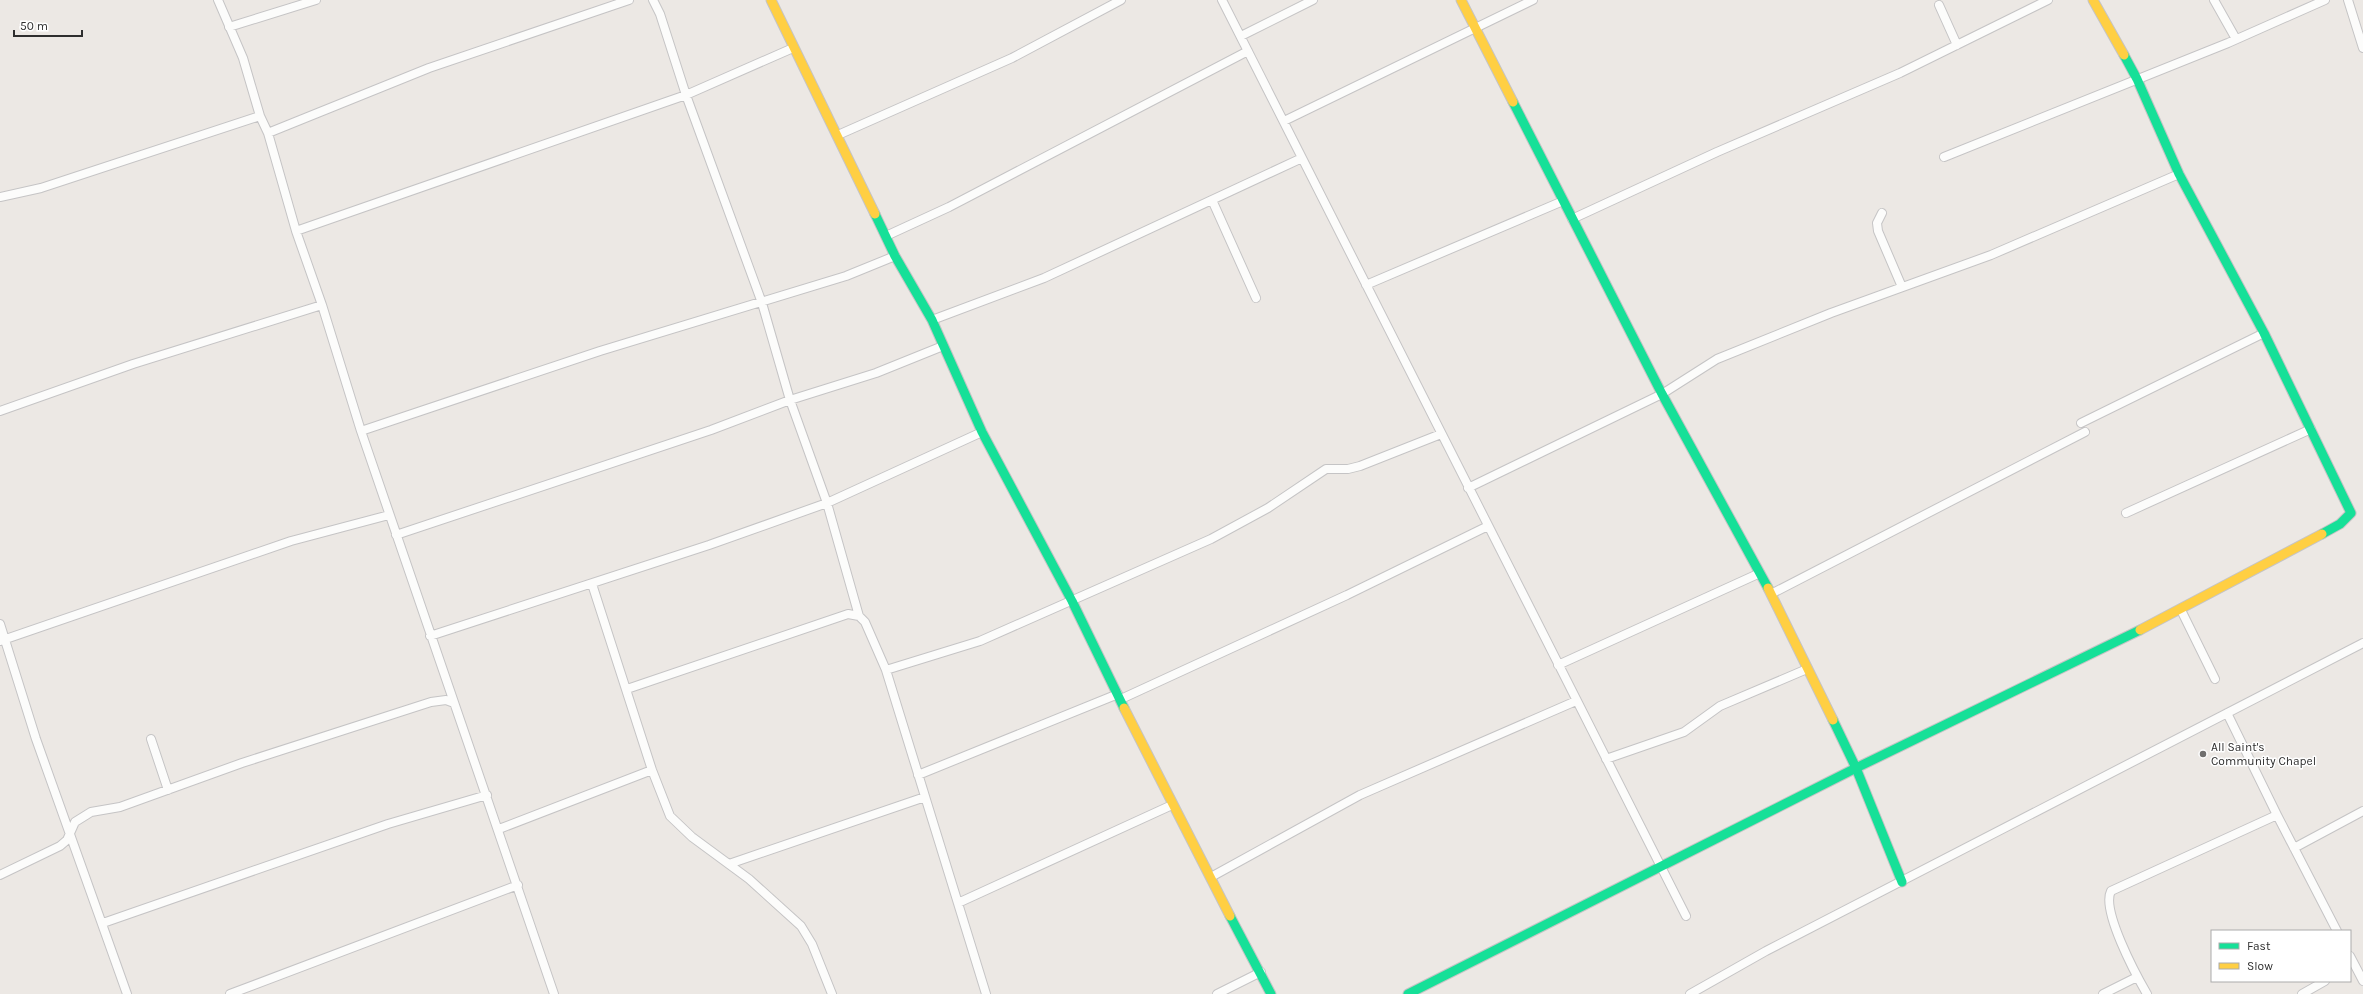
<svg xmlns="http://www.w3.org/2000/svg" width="2363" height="994" font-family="Karla,sans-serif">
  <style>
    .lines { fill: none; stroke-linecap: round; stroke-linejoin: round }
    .street-casing { stroke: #c5c4c5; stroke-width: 10 }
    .fast-casing { stroke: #c5c4c5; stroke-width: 11 }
    .slow-casing { stroke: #c5c4c5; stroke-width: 11 }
    .street { stroke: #fcfcfb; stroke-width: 8 }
    .fast { stroke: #16e098; stroke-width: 9 }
    .slow { stroke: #ffcf43; stroke-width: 9 }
    .poi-dot { fill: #706f6e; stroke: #fff; stroke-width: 1.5 }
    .labels { text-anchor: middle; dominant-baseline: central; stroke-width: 3; stroke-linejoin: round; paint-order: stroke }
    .poi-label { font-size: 12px; fill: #2e2e2e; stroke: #fff; text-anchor: start }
  </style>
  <rect width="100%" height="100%" fill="#ece8e4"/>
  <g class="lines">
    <g class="street-casing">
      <path id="street" d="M218,0l25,58 17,58 8,17 28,98 26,74 39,126 193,563
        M653,0l7,14 26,81 76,208 28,97 37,103 32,113
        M1222,0l464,916
        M2214,0l22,39
        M2348,0l15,48
        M1939,5l18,40
        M229,27l87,-27
        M1241,36l72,-36
        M1284,121l249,-121
        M268,133l161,-65 200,-68
        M838,135l174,-77 109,-58
        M1944,157l284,-114 97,-43
        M0,197l41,-9 219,-72
        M1212,200l44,98
        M1882,213l-5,10 1,8 24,56
        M1572,219l145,-67 183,-79 148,-73
        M296,231l390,-136 107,-47
        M886,236l63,-29 299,-156
        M1366,285l197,-84
        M932,320l112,-42 258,-120
        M0,411l133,-47 189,-59
        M2081,423l183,-90
        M361,431l239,-80 246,-75 49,-20
        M1468,488l194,-94 55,-35 114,-46 160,-58 188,-81
        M2126,513l185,-84
        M396,535l315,-105 79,-30 86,-27 67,-27
        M592,584l60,186 18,46 22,21 57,42 52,47 11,18 20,50
        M1771,594l314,-162
        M2181,610l34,69
        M0,624l36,115 91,255
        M430,636l279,-91 118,-42 155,-71
        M0,641l291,-100 98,-26
        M1558,665l202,-92
        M886,670l94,-29 231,-102 57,-31 58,-39h22l12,-3 81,-32
        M627,689l221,-75 11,2 6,6 21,48 100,324
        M1121,699l226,-104 141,-69
        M2227,713l50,102 60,116
        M151,739l17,51
        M1606,759l78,-27 36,-26 87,-37
        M918,775l200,-81
        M499,829l153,-59
        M2294,848l69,-37
        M729,864l196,-67
        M0,875l60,-29 7,-6 8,-18 16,-10 29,-5 122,-44 189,-61 15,-2 8,3
        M1211,877l149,-82 216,-94
        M958,903l214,-98
        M103,923l285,-99 99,-29
        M2350,956l13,25
        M230,994l288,-109
        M1217,994l44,-22
        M1690,994l76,-43 597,-308
        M2103,994l34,-17
        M2147,994c-11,-19 -46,-84 -36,-103l166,-76
        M2302,994l23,-13"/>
    </g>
    <g class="fast-casing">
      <path id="fast" d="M2124,55l13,24 42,95 85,159 87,180 -11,11 -18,10
        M1513,102l149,292 106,194
        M875,214l20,42 37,64 50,112 90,169 52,107
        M1902,882l-46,-114 284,-138
        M1230,916l41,78
        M1408,994l448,-226 -23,-48"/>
    </g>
    <g class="slow-casing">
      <path id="slow" d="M771,0l104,214
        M1461,0l52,102
        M2093,0l31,55
        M1768,588l65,132
        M2140,630l182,-96
        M1124,708l106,208"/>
    </g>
    <use href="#street" class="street"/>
    <use href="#fast" class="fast"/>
    <use href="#slow" class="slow"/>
  </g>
  <circle class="poi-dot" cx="2203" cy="754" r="4"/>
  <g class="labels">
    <g class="poi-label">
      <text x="2211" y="747">All Saint's<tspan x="2211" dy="14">Community Chapel</tspan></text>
    </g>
  </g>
  <rect x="2211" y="930" width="140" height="52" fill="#ffffff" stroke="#ababab"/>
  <rect x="2219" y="943" width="20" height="6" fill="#16e098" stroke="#ababab"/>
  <text x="2247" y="950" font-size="12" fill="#2e2e2e">Fast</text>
  <rect x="2219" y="963" width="20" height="6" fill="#ffcf43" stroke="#ababab"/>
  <text x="2247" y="970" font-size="12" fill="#2e2e2e">Slow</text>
  <path d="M14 30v6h68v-6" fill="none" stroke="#2e2e2e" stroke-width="2"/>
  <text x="20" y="30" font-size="12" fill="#2e2e2e" stroke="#ffffff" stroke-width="3" paint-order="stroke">50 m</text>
</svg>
